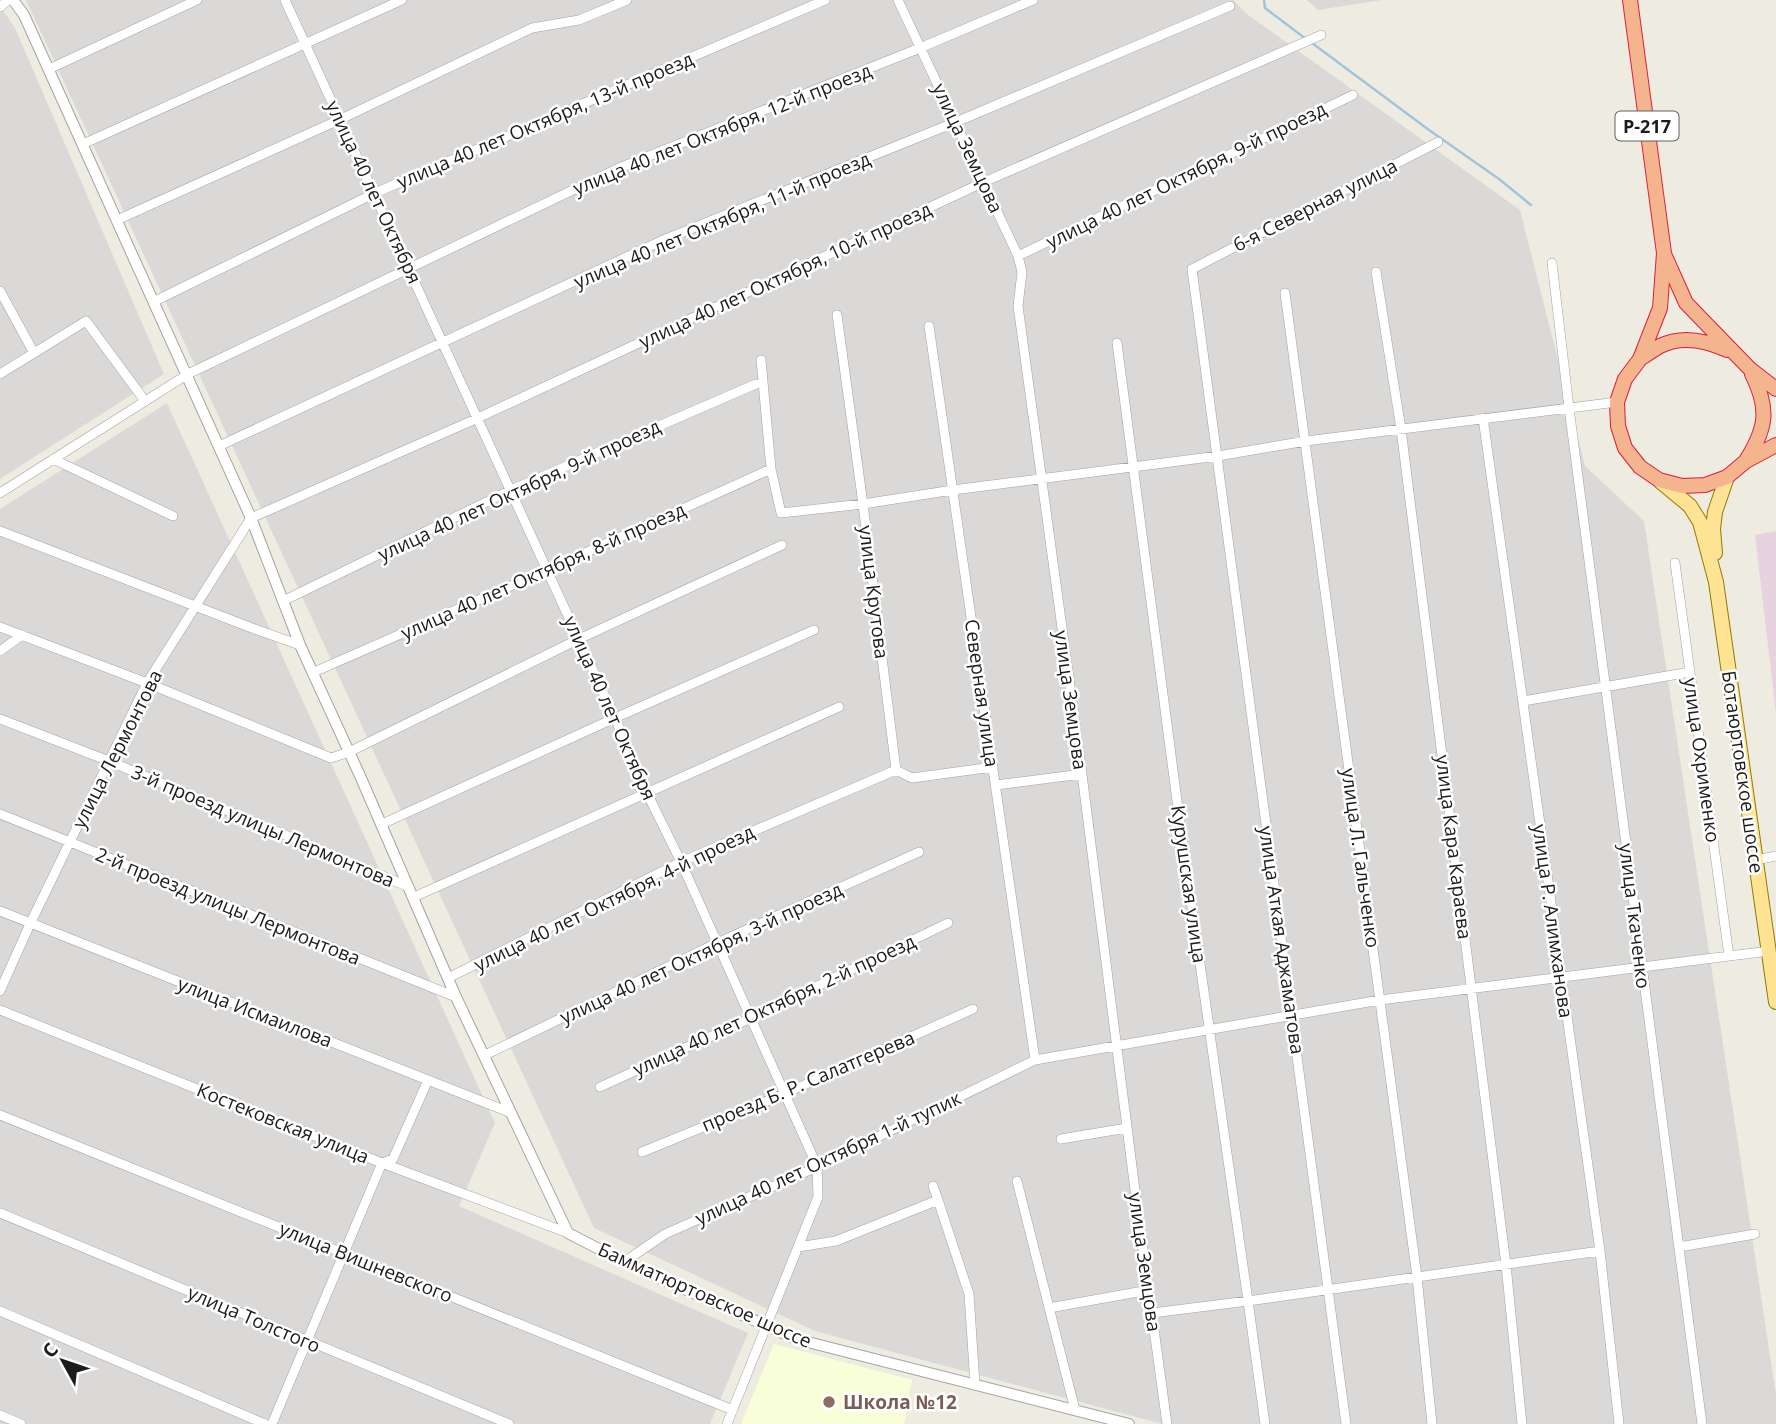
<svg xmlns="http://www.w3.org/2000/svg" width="1776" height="1424" font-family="'Open Sans',sans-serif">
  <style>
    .residential { fill: #dad9d8 }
    .industrial { fill: #e7d2e0 }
    .education { fill: #f8ffd8 }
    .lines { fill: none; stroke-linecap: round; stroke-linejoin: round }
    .stream { stroke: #9fc5de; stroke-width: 2.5 }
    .minor-casing { stroke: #a3a3a3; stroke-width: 10 }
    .tertiary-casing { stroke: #a3a3a3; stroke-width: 12 }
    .primary-casing { stroke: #937b00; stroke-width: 16 }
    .trunk-casing { stroke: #dc1d3e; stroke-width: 16 }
    .minor { stroke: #fff; stroke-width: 9 }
    .tertiary { stroke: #fff; stroke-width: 10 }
    .primary { stroke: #ffe394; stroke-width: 14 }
    .trunk { stroke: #f4b48d; stroke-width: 14 }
    .education-dot { fill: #8d6e63; stroke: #fff; stroke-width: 2.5 }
    .labels { text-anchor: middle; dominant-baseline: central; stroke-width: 5; stroke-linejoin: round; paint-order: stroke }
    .shield { fill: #fff; stroke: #606060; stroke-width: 2 }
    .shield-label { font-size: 18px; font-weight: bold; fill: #1c1c1c }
    .street-label { font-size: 19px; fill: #1c1c1c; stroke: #fff }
    .education-label { font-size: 19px; font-weight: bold; fill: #785e54; stroke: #fff; text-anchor: start }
  </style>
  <rect width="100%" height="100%" fill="#eeece1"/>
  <path class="residential" d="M26,0h1207l14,14 273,196 65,256 59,55 132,874v29h-614l-347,-93 -221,-103z
    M1307,0h75l-64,10z
    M0,6l15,22 149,346 -164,105z
    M167,403l328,720 -36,83 289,127 -38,91h-710v-915z"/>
  <path class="industrial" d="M1776,531v182l-21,-178z"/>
  <path class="education" d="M774,1344l138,36 -8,44h-163z"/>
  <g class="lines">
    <path class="stream" d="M1264,0l1,8 41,31
      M1312,43l117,87 70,49 32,26"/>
    <g class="minor-casing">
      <path id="minor" d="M285,0l330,718 31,73 35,71 136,304 1,31 -91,227
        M898,0l120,256 4,16 -4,34 64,468 54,424 31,226
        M0,7l8,-7
        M49,69l148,-69
        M83,144l319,-144
        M117,220l224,-101 191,-91 47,-8 48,-20
        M1018,256l335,-161
        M1552,263l17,145 133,1016
        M1376,272l25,157 105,836 16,159
        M0,291l34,62
        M1285,293l132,984 15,147
        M155,301l220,-108 450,-193
        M837,315l26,189 33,266 16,8 81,-11
        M929,326l106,734
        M1117,343l62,473 69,485 17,123
        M761,360l10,109 10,44 82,-9 90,-14 265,-34 88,-15 311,-39
        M0,374l86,-53 59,80
        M1483,418l117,833 19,173
        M219,446l442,-205 295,-119 274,-116
        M53,459l120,57
        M0,493l188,-119 431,-206 301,-120 113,-48
        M0,531l252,97 48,17
        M1675,563l54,393
        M283,601l228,-111 245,-106
        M0,627l147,56 184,75 18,-6 230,-113 203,-94
        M0,651l22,-16
        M314,672l233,-102 224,-101
        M1523,701l167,-29
        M0,719l109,42 300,126
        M996,785l86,-11
        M0,814l456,183
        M382,824l233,-106 199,-88
        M1756,860l20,-4
        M414,897l425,-190
        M0,911l509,201
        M448,978l233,-116 215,-92
        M0,991l30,-67 117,-241 104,-165 227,-100 506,-236 337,-147
        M0,1010l382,153 186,70
        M485,1055l232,-112 202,-91
        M600,1087l151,-69 197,-95
        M0,1115l733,295
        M1061,1139l66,-11
        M642,1152l142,-58 189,-85
        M1017,1181l58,229
        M938,1200l31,94 6,91
        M0,1213l509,211
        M798,1247l38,-6 102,-41 -5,-14
        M1679,1247l76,-13
        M624,1262l41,-28 143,-63 227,-111 345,-60 389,-49
        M1049,1308l100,-18
        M0,1311l265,113
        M1152,1313l96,-12 352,-50
        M0,1415l21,9
        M272,1424l110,-261 11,-4 35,-79
        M1346,1424l-154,-1155 246,-127"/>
    </g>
    <g class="tertiary-casing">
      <path id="tertiary" d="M13,0l11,15 227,503 49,127 61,133 95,219 112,236 56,29 172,77 333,85"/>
    </g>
    <g class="primary-casing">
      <path id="primary" d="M1660,481l30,25 10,16 16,60 60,420
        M1715,553l-2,-24 2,-17 12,-35"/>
    </g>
    <g class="trunk-casing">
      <path id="trunk" d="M1630,0l34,253 -4,55 -20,51 -15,20 -8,23 1,24 7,22 15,19 19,13 23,6 23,-1 22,-8 19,-16 30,-16
        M1664,254l22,49 64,66 26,20
        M1640,359c6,-4 13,-9 20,-13 22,-11 45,-6 67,4
        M1747,459c20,-32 22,-51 5,-85"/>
    </g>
    <use href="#minor" class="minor"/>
    <use href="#tertiary" class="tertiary"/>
    <use href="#primary" class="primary"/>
    <use href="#trunk" class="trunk"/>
  </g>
  <circle class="education-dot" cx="829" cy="1402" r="7"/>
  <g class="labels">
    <rect class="shield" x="1615.5" y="111.5" width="63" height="29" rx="5"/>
    <g class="shield-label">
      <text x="1647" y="126">Р-217</text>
    </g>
    <g class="street-label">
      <text transform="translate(545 120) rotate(-23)">улица 40 лет Октября, 13-й проезд</text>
      <text transform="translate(722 129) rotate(-22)">улица 40 лет Октября, 12-й проезд</text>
      <text transform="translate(968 148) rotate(65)">улица Земцова</text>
      <text transform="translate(1186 175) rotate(-26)">улица 40 лет Октября, 9-й проезд</text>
      <text transform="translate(374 192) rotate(65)">улица 40 лет Октября</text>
      <text transform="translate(1315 205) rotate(-27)">6-я Северная улица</text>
      <text transform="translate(722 220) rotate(-23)">улица 40 лет Октября, 11-й проезд</text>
      <text transform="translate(785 275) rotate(-25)">улица 40 лет Октября, 10-й проезд</text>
      <text transform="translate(519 490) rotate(-25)">улица 40 лет Октября, 9-й проезд</text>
      <text transform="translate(543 571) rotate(-24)">улица 40 лет Октября, 8-й проезд</text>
      <text transform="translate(874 592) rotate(83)">улица Крутова</text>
      <text transform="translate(982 693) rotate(82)">Северная улица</text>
      <text transform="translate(1071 700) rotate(82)">улица Земцова</text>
      <text transform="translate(610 708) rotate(66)">улица 40 лет Октября</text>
      <text transform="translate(117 749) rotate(-63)">улица Лермонтова</text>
      <text transform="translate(1702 760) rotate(82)">улица Охрименко</text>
      <text transform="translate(1743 772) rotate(82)">Ботаюртовское шоссе</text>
      <text transform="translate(263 826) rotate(23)">3-й проезд улицы Лермонтова</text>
      <text transform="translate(1454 847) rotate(83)">улица Кара Караева</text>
      <text transform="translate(1361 858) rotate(82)">улица Л. Гальченко</text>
      <text transform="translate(1189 884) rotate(82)">Курушская улица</text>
      <text transform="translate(614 898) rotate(-26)">улица 40 лет Октября, 4-й проезд</text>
      <text transform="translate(228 906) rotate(22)">2-й проезд улицы Лермонтова</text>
      <text transform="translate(1635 916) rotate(83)">улица Ткаченко</text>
      <text transform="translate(1553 921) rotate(82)">улица Р. Алимханова</text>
      <text transform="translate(1282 940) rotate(82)">улица Аткая Аджаматова</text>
      <text transform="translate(701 953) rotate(-25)">улица 40 лет Октября, 3-й проезд</text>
      <text transform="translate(774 1005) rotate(-25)">улица 40 лет Октября, 2-й проезд</text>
      <text transform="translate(255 1012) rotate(21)">улица Исмаилова</text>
      <text transform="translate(808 1081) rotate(-23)">проезд Б. Р. Салатгерева</text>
      <text transform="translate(283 1123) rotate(22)">Костековская улица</text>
      <text transform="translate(828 1158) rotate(-25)">улица 40 лет Октября 1-й тупик</text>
      <text transform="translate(366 1262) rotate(22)">улица Вишневского</text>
      <text transform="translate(1145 1262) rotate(82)">улица Земцова</text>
      <text transform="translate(705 1295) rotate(24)">Бамматюртовское шоссе</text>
      <text transform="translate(254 1319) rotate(23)">улица Толстого</text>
    </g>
    <g class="education-label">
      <text x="843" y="1402">Школа №12</text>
    </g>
  </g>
  <g transform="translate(63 1361) rotate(310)" stroke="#ffffff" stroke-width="5" paint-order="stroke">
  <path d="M0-5L12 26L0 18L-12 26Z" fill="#1c1c1c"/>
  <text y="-10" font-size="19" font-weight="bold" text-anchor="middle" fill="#1c1c1c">С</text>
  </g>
</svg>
